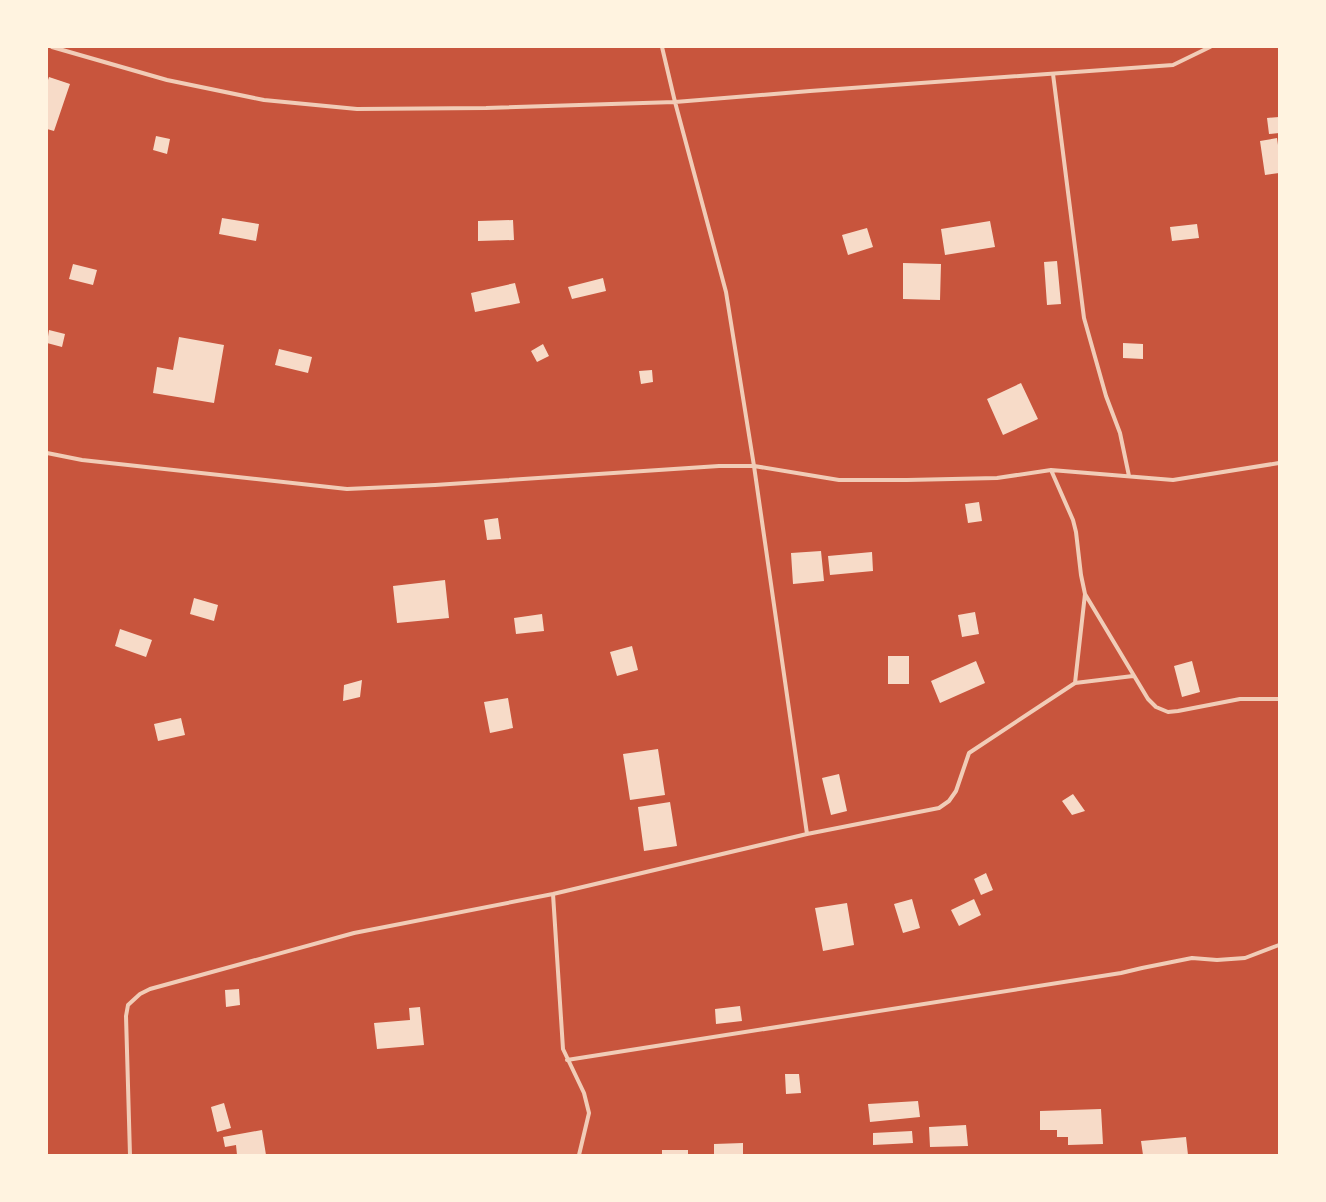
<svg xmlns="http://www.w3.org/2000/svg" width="1326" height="1202" font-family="'Titillium Web',sans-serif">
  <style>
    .building { fill: #f7dbc8 }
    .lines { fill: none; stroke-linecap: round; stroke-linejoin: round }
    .minor { stroke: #f1ccb7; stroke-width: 4 }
  </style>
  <rect width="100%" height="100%" fill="#c8553d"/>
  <path class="building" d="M49,77l21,7 -16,47 -7,-2v-46z
    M1279,117v16l-10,1 -2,-16z
    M156,136l14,3 -3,15 -14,-4z
    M1277,138l2,14v21l-14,2 -5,-34z
    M222,218l37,6 -3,17 -37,-7z
    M513,220l1,20 -36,1v-20z
    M990,221l5,26 -50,8 -4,-26z
    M1197,224l2,14 -27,3 -2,-14z
    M867,228l6,19 -25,8 -6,-20z
    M1057,261l4,43 -14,1 -3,-43z
    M903,263l38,1 -1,36 -37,-1z
    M73,264l24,6 -4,15 -24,-6z
    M603,278l3,13 -34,8 -4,-12z
    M515,283l5,20 -45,9 -4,-19z
    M49,330l16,4 -3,13 -15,-4z
    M179,337l45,8 -10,58 -61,-10 4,-26 16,3z
    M1123,343l20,1v15l-20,-1z
    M543,344l6,12 -12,6 -6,-11z
    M279,349l33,8 -4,16 -33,-8z
    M652,370l1,12 -12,2 -2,-13z
    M1021,383l17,36 -35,16 -16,-36z
    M979,502l3,19 -14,2 -3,-19z
    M498,518l3,21 -14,1 -3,-20z
    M821,551l3,30 -31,3 -2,-31z
    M872,552l1,19 -43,4 -2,-19z
    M445,580l4,38 -52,5 -4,-37z
    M194,598l24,7 -4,16 -24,-7z
    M975,612l4,22 -17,3 -4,-22z
    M542,614l2,17 -28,3 -2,-16z
    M120,629l32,11 -6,17 -31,-11z
    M632,646l6,24 -21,6 -7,-24z
    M888,656h21v28h-21z
    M976,661l9,22 -45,20 -9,-22z
    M1192,661l8,31 -18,5 -8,-31z
    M362,680l-2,17 -17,4 1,-16z
    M508,698l5,30 -23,5 -6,-31z
    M181,718l4,17 -27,6 -4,-17z
    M658,749l7,46 -35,5 -7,-46z
    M839,774l8,37 -16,4 -9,-37z
    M1073,794l12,17 -13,4 -10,-14z
    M670,802l7,44 -33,5 -6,-44z
    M986,873l7,17 -12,5 -7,-16z
    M912,899l8,29 -17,5 -9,-29z
    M974,899l7,16 -22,11 -8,-16z
    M847,903l7,42 -31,6 -8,-43z
    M239,989l1,16 -14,2 -1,-17z
    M740,1006l2,15 -26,3 -1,-15z
    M420,1007l4,38 -47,4 -3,-26 36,-3 -1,-12z
    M785,1074h14l2,19 -15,1z
    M918,1101l2,16 -50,5 -2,-18z
    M224,1103l7,25 -14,4 -6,-25z
    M1101,1109l2,35 -35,1v-8h-11v-7h-17v-19z
    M966,1125l2,21 -38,1 -1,-20z
    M262,1130l4,25h-29l-1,-10 -11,2 -2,-10z
    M912,1131l1,12 -40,2v-12z
    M1186,1137l2,18h-45l-2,-14z
    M743,1143v12h-29v-11z
    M662,1150h26v5h-26z"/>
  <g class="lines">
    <path class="minor" d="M52,47l115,33 97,20 93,9 129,-1 189,-6 135,-11 363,-26 37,-18
      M662,47l13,55 51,190 28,174 53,368
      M1053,74l31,244 22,78 14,37 9,43
      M47,453l35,7 265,29 88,-4 284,-19h35l85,14h68l90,-2 54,-8 122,10 106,-17
      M1051,470l22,50 3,12 5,43 4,19 63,105 8,8 12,5 10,-1 62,-12h39
      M1075,683l58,-7
      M553,894l10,155 21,44 5,20 -10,42
      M567,1060l554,-87 21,-5 50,-10 25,2 28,-2 34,-13
      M130,1155l-4,-139 2,-11 12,-11 10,-5 204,-56 199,-39 254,-60 132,-26 10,-7 7,-10 13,-38 106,-70 10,-89"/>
  </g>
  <rect width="1326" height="1202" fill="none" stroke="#fff3e0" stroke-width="96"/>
</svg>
